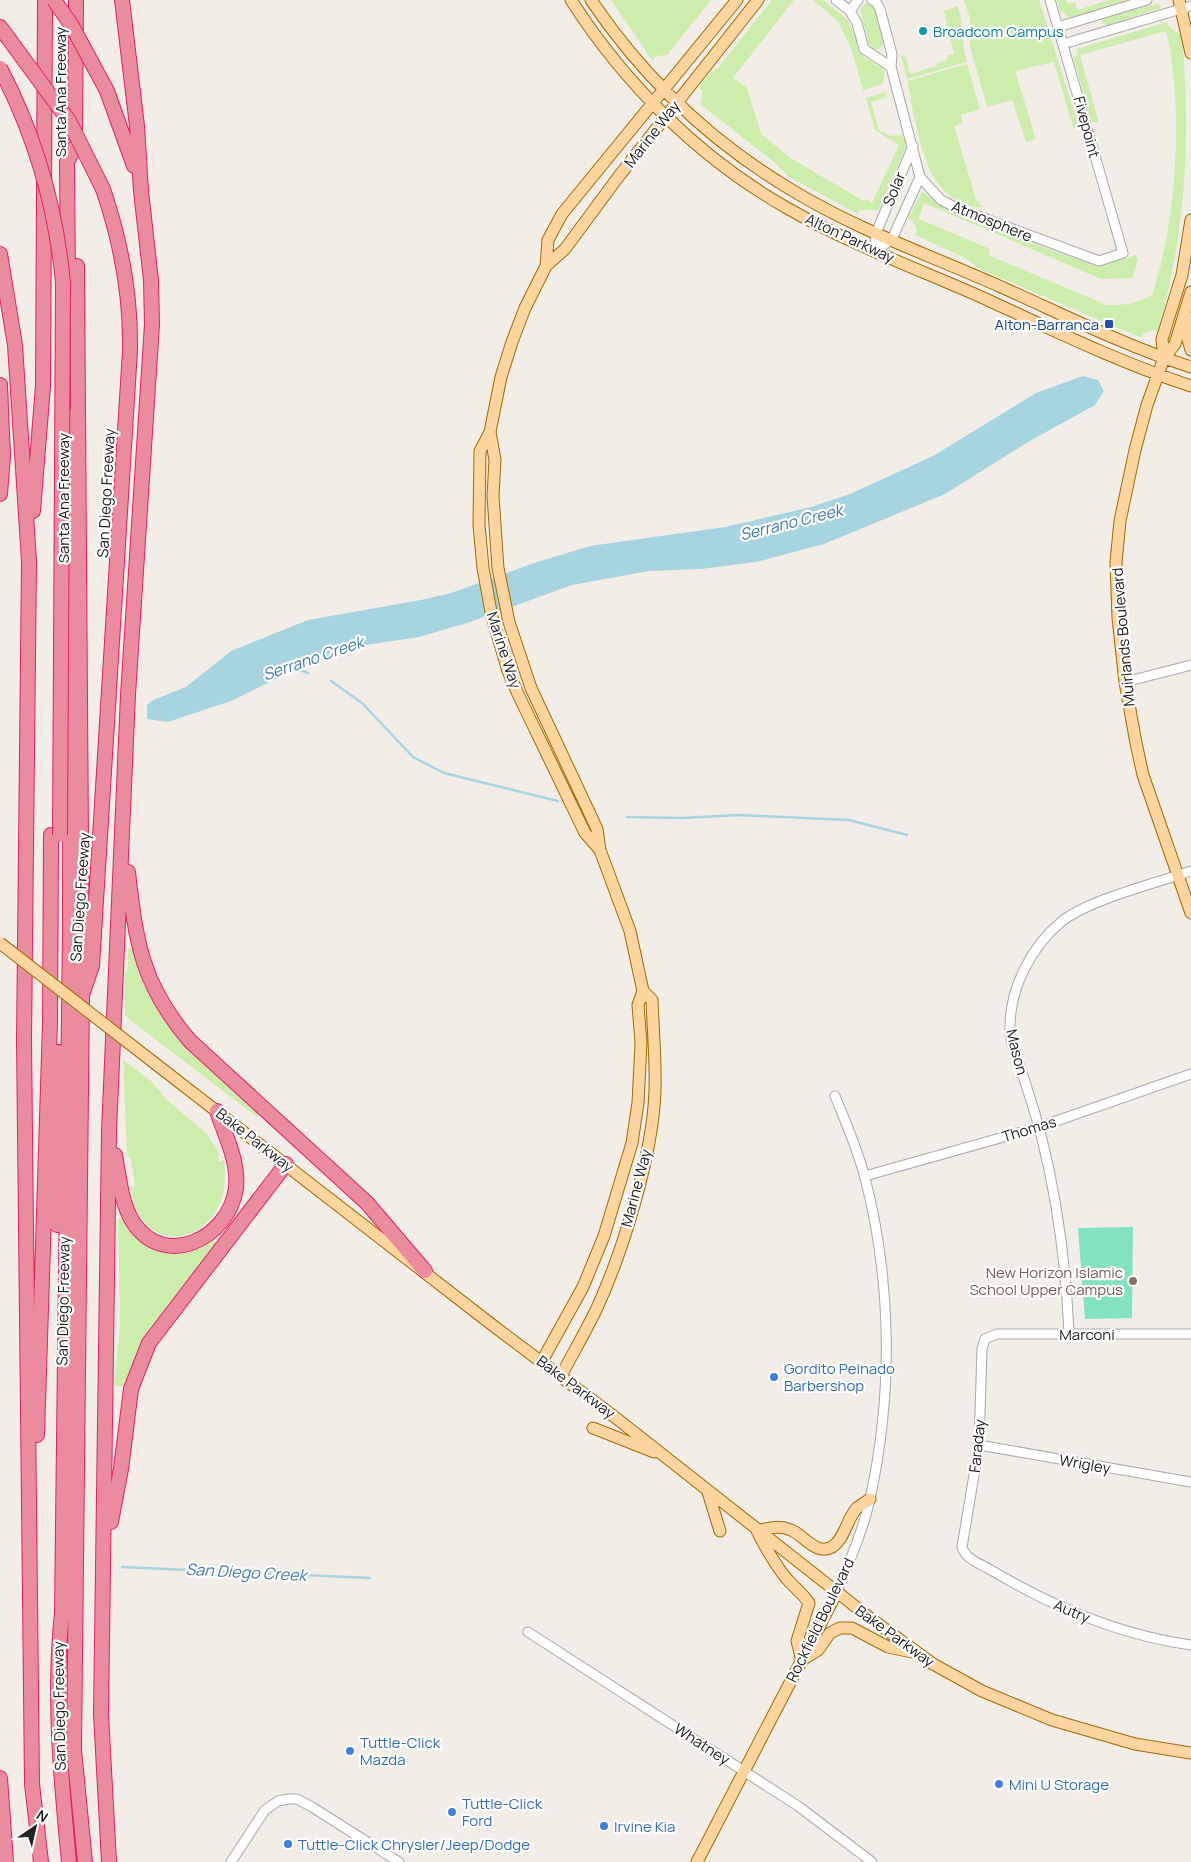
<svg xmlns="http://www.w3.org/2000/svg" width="1191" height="1862" font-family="Manrope,sans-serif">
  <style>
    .grass { fill: #ccedab }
    .pitch { fill: #82e3be }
    .water { fill: #a6d4e1 }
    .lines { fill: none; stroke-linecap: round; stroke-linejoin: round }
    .stream { stroke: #a6d4e1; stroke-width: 2.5 }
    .minor-casing { stroke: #a8a8a8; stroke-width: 11 }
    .major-casing { stroke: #9e6900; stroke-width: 13 }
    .highway-casing { stroke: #e42064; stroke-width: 16 }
    .minor { stroke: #fff; stroke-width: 9 }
    .major { stroke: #ffd59f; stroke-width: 11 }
    .highway { stroke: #eb8c9e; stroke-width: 14 }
    .major-bridge-casing { stroke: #9e6900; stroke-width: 13; stroke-linecap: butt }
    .highway-bridge-casing { stroke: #e42064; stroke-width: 16; stroke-linecap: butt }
    .major-bridge { stroke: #ffd59f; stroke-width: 11 }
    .highway-bridge { stroke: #eb8c9e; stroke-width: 14 }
    .culture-dot { fill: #0f9aa8; stroke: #fff; stroke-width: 2 }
    .transit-dot { fill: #1a4fb4; stroke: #fff; stroke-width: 2 }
    .education-dot { fill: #8d6e63; stroke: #fff; stroke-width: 2 }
    .shop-dot { fill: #3f7fe0; stroke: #fff; stroke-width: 2 }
    .labels { text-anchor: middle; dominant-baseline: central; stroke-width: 4.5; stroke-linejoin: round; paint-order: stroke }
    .culture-label { font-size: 15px; fill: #0d838f; stroke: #fff; text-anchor: start }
    .street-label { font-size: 15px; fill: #212121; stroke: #fff }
    .transit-label { font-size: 15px; fill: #164399; stroke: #fff; text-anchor: end }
    .education-label { font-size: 15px; fill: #785e54; stroke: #fff; text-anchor: end }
    .shop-label { font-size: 15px; fill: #366cbe; stroke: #fff; text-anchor: start }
    .water-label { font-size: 16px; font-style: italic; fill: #447aae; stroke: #fff }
  </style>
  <rect width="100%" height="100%" fill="#f2eee7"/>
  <path class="grass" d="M611,0h100l-44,55 -11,1 -4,4z
    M772,0h22l-61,78 14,10 14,46 31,25 72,42 2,-2 6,4 27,-58 -24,-15 -9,-32 20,-6 1,5 -16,5 8,28 12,6 12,-1 4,9 -28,66h-19l-2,4 -69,-37 -16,-16 -73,-57 2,-3v-11l-3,-2 8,-12 11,-8z
    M813,0h10l25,20 15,36 22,15 -2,13 -20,6 -11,-39 -14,-30z
    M964,0h75l38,120 -3,10 -20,-68 -39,9 21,68 -10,3 -14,-42 -25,7 -17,-61v-28z
    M1057,0h9l2,4 7,-2 2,8 33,-10h24l-65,18 -6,-6 -2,2z
    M865,3l7,1 4,8 8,31 -5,6h-6l-4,-5 -9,-34z
    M1157,4h3l1,4 -53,17 -6,-2 1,-5z
    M958,6c6,19 3,37 9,56l-60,17 -6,-23 4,-1 5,19 27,-8v-3l11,-3 -1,-5 7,-1 -10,-43z
    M1167,22l1,4 14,10c9,104 4,194 -24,295l-4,-1 -11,3v5l-11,-4 -152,-65 -17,-12 -48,-22 2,-5 -5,-10 -4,-1 14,-28 24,18 60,25 88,31 13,-1 29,-9 2,4 -5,19 -32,1 -177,-76 -5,16 71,30 -2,6 119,50c18,0 30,-1 45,-10 25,-72 32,-191 14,-264l-86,24 19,68 -7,-1 -2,-5 -17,-60 5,-1 -1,-7z
    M967,64l13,45 -19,6 2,8 -9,3 22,73 7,8c-9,1 -11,-1 -18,-3 -40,-15 -44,-64 -54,-100v-7l-4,-16z
    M132,948l12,37 24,39 92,88 -3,5 -132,-101v-42l3,-6v-19z
    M123,1060l28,21 16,19 40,34 12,19 -1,2 1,7 5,-2c13,83 -84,107 -93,28l4,-2 -4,-27 -4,-4z
    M123,1218l12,17 12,8 65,-5 5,5c-36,45 -74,87 -92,143h-11l6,-60 -2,-107z"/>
  <path class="pitch" d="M1133,1227l-1,91 -47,1 -7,-91z"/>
  <path class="water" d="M1083,376l15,4 6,11 -9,14 -67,37 -83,52 -121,50 -68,18 -55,7 -52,2 -77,14 -105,38 -48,14 -66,10 -71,29 -51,25 -63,21 -21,-3v-14l6,-5 33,-13 45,-36 77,-31 113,-20 30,-7 83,-30 56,-17 135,-19 86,-20 39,-13 83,-38 103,-63z"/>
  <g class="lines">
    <path class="stream" d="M296,668l12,5
      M331,681l31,22 51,54 31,16 114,28
      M627,817l55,1 57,-3 110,5 58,15
      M122,1567l248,11"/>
    <g class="minor-casing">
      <path id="minor" d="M836,0l14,11 7,12 7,26 27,18
        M872,0l4,2 4,7 12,45 -1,13 29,110 21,23 16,8 142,53 24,-8 -73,-253
        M850,11l8,-11
        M1058,27l89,-27
        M1063,44l128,-38
        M875,251l1,-18 37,-87
        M875,251l17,-12 28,-62
        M1125,682l66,-17
        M835,1096c11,27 23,54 30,82 27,104 28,216 5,321 -7,32 -21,63 -33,93
        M865,1176l174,-49 152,-53
        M1069,1333c-3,-66 -11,-130 -27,-194 -6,-25 -15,-50 -23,-76 -4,-11 -10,-24 -9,-36 0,-39 21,-80 51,-105 27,-22 95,-39 130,-51
        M1191,1334h-194l-12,5 -3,10 -3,96 -17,102c3,12 19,17 29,23 62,37 129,65 200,75
        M979,1445l212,37
        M528,1632l270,174 74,56
        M231,1862l34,-52 13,-9 11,-2h8l15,8 87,55"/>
    </g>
    <g class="major-casing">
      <path id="major" d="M571,0c54,84 128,158 216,208 61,35 128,60 192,88 70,32 139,66 212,90
        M591,0c52,77 119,141 199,189 65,40 139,66 209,97 63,28 126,60 192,81
        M1179,0l12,53
        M546,266l2,-26 14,-26 175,-214
        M1191,292l-16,52 -11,14 -17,47 -12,45 -15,71 -4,41 2,56 7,64 11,61 7,32 48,138
        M1187,317v19l4,14
        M1164,358l-2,-19 20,-64 9,-55
        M490,432l5,28 -2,36 5,72 11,54 22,66 66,141 3,21 30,81 13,60 -5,14 3,38 -3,60 -6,40 -28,93 -21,51 -41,74
        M599,849l-14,-16 -67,-139 -10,-23 -16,-54 -9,-49 -4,-43 1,-74 10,-19 11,-55 11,-35 13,-34 21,-42 19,-17 54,-73 139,-176
        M157,1065l334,259 125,94 254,200 63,46 49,27 70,29 83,24 56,9
        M561,1376c12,-23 25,-45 36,-68 26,-57 56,-154 58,-217 1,-30 -2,-61 -3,-91l-9,-9
        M593,1428l61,24
        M708,1492l12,39
        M757,1531c12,-3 22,-6 34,-1 13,5 25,26 41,17 13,-8 15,-29 25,-39 4,-3 9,-6 13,-9
        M759,1535c8,15 17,31 28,44 8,9 16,15 22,24l-12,38 5,20
        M802,1660l16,-10 12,-17 10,-5h12l36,19 24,5
        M697,1862l140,-270"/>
    </g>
    <g class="highway-casing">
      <path id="highway" d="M0,27l14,19
        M107,91l27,75
        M75,137l1,-137
        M0,254l15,91 14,216 -5,479 8,744 9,78
        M77,266l5,721
        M68,282l-1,-120 8,-15
        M0,385l3,71 -3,38
        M69,416l1,513 -8,684c-9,83 -1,166 7,249
        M33,511l10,-125 2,-386
        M128,872c8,71 14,113 62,169l177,162 58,68
        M115,1155c4,21 6,48 18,67 31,48 96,17 103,-34 3,-26 -11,-53 -19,-77
        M57,1225l2,-173
        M37,1435l13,-412 1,-188
        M111,1522l10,-53 10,-80 18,-46 137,-179
        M0,1778l6,84
        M85,1862l-11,-112 8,-755 10,-29 38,-616c1,-56 -9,-108 -27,-161
        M109,1862l-8,-148 8,-583 19,-436 24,-371 -1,-44 -10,-89 -4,-65 -15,-126"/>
    </g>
    <use href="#minor" class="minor"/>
    <use href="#major" class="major"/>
    <use href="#highway" class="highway"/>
    <g class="major-bridge-casing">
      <path id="major-bridge" d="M0,943l157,122"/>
    </g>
    <g class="highway-bridge-casing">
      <path id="highway-bridge" d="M54,0l18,26 35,65
        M14,46l55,75 34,68
        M0,68c35,67 56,139 63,215l-3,552"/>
    </g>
    <use href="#major-bridge" class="major-bridge"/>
    <use href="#highway-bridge" class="highway-bridge"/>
  </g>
  <circle class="culture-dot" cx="923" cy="31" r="5"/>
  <rect class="transit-dot" x="1104" y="319" width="10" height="10" rx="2.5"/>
  <circle class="education-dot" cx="1133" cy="1281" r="5"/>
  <g class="shop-dot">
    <circle cx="774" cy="1377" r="5"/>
    <circle cx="350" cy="1751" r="5"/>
    <circle cx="999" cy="1784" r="5"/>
    <circle cx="452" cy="1812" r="5"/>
    <circle cx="604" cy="1826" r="5"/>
    <circle cx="288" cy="1844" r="5"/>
  </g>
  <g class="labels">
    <g class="culture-label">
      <text x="933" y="31">Broadcom Campus</text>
    </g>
    <g class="street-label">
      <text transform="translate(60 92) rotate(-90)">Santa Ana Freeway</text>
      <text transform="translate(1087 127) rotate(75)">Fivepoint</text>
      <text transform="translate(652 134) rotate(-52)">Marine Way</text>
      <text transform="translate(894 189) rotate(-67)">Solar</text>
      <text transform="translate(992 221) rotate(22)">Atmosphere</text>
      <text transform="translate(850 238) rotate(25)">Alton Parkway</text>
      <text transform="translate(106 493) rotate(-87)">San Diego Freeway</text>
      <text transform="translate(63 498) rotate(-90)">Santa Ana Freeway</text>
      <text transform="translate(1123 637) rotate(-95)">Muirlands Boulevard</text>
      <text transform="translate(504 650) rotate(72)">Marine Way</text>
      <text transform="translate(80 897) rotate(-86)">San Diego Freeway</text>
      <text transform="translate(1017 1052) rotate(76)">Mason</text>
      <text transform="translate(1029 1129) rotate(-17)">Thomas</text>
      <text transform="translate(255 1140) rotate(38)">Bake Parkway</text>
      <text transform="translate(636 1188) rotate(-75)">Marine Way</text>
      <text transform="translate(63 1301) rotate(-89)">San Diego Freeway</text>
      <text x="1087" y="1334">Marconi</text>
      <text transform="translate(576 1387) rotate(37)">Bake Parkway</text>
      <text transform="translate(977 1446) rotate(-84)">Faraday</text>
      <text transform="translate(1085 1464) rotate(10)">Wrigley</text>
      <text transform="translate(1072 1611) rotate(23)">Autry</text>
      <text transform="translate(820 1620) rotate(-64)">Rockfield Boulevard</text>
      <text transform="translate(895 1636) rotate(36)">Bake Parkway</text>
      <text transform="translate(59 1706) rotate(-91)">San Diego Freeway</text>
      <text transform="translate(702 1744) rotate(33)">Whatney</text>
    </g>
    <g class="transit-label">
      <text x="1099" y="324">Alton-Barranca</text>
    </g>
    <g class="education-label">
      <text x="1123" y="1272">New Horizon Islamic<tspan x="1123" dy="17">School Upper Campus</tspan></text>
    </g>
    <g class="shop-label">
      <text x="784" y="1368">Gordito Peinado<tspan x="784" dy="17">Barbershop</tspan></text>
      <text x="360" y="1742">Tuttle-Click<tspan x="360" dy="17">Mazda</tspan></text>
      <text x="1009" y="1784">Mini U Storage</text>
      <text x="462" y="1803">Tuttle-Click<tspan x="462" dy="17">Ford</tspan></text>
      <text x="614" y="1826">Irvine Kia</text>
      <text x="298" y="1844">Tuttle-Click Chrysler/Jeep/Dodge</text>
    </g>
    <g class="water-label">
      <text transform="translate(791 522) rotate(-14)">Serrano Creek</text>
      <text transform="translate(313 658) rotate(-19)">Serrano Creek</text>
      <text transform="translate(246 1572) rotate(3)">San Diego Creek</text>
    </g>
  </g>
  <g transform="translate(35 1827) rotate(34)" stroke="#ffffff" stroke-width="4" paint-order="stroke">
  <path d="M0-4L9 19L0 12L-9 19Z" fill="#212121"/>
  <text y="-8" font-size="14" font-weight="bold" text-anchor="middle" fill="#212121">N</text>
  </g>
</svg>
